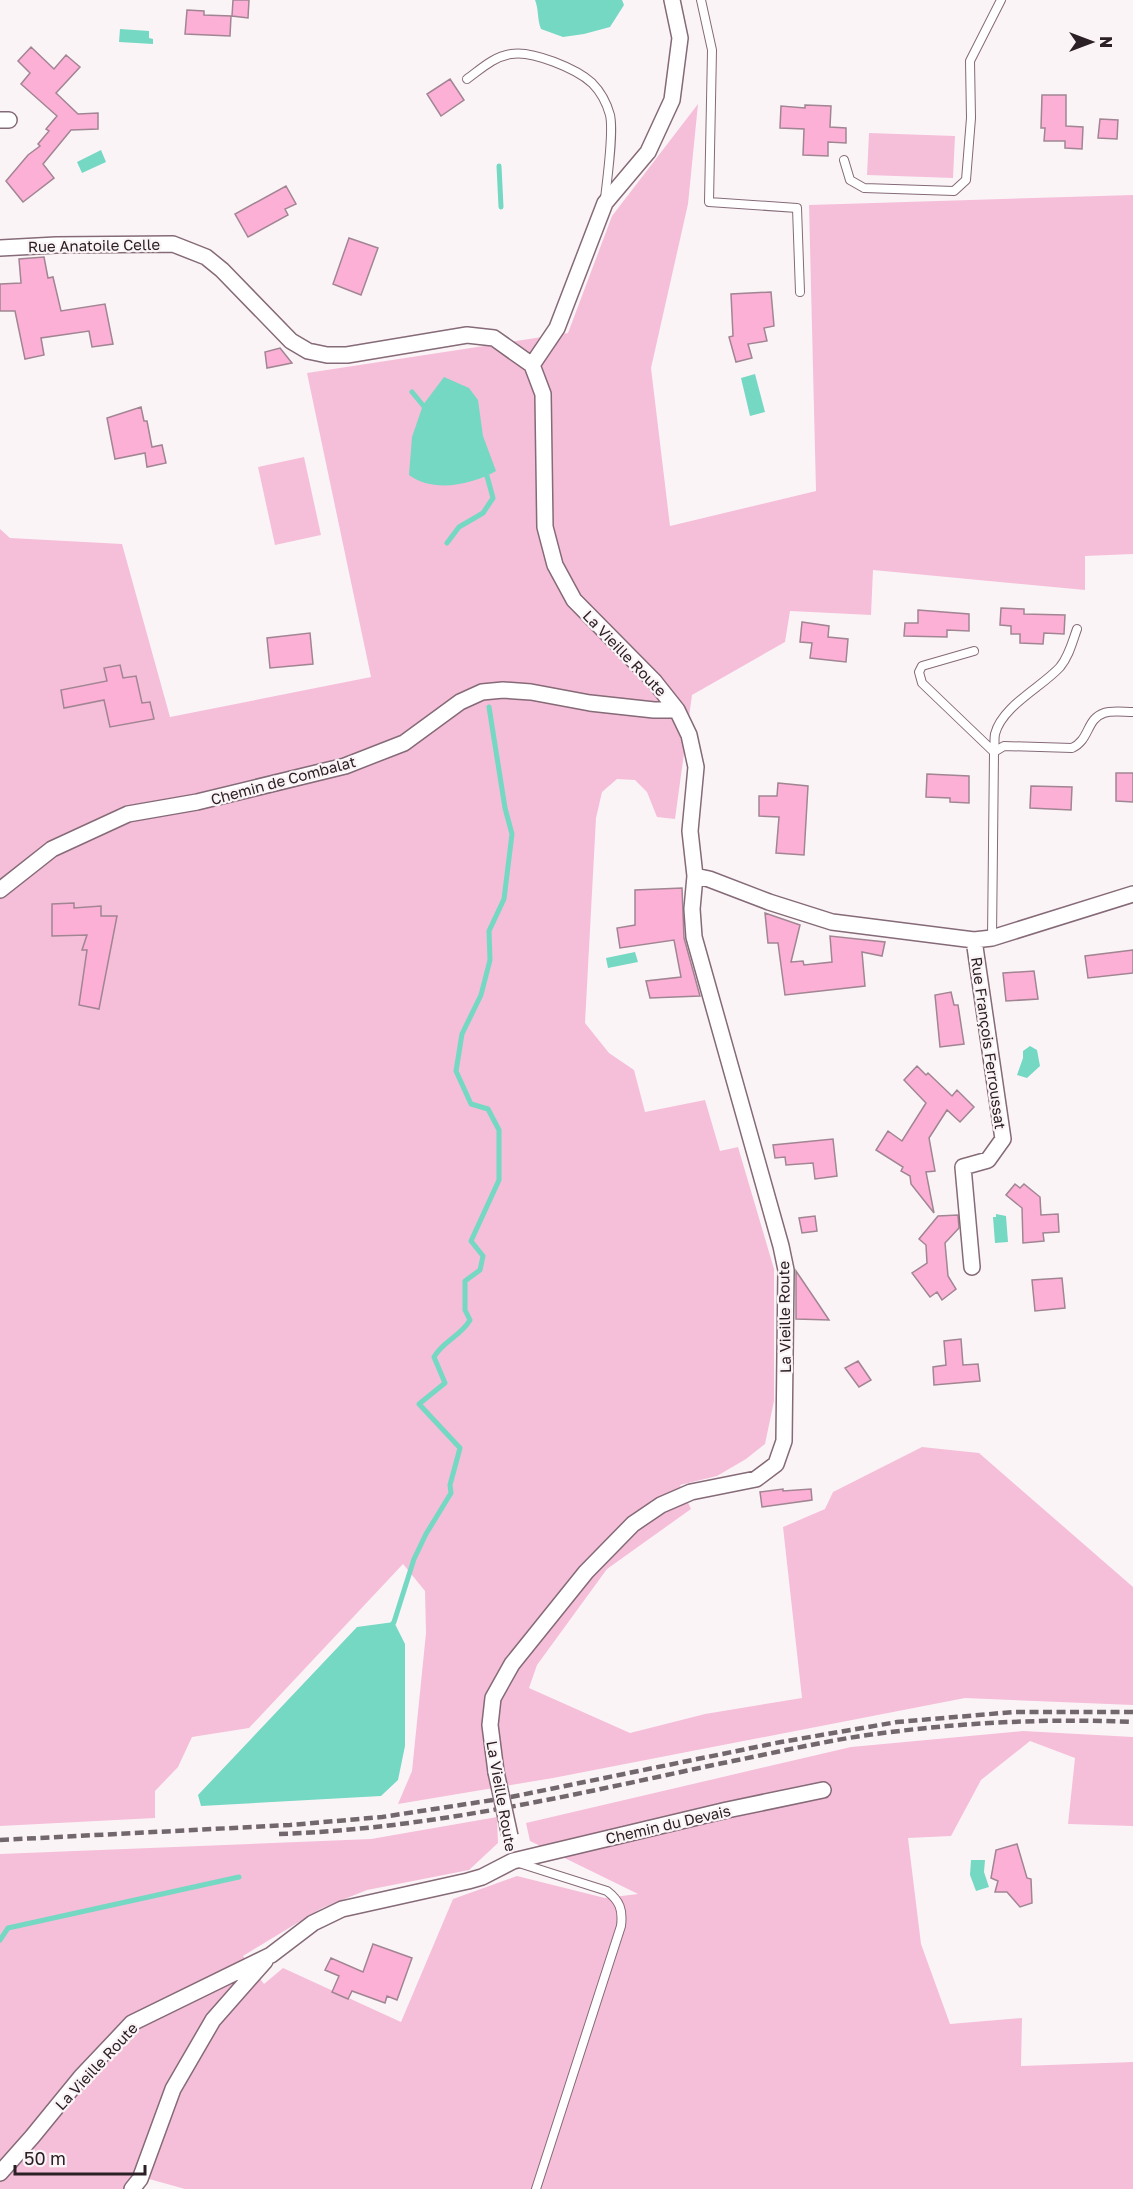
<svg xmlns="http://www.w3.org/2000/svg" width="1133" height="2189" font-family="'Golos Text',sans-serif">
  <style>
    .green { fill: #f5bfd9 }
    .water { fill: #74d8c3 }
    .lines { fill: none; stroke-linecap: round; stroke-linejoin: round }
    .stream { stroke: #74d8c3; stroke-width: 5 }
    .building { fill: #fcb0d6; stroke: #a18592; stroke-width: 1.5 }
    .lane-casing { stroke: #856a77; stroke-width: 10 }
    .street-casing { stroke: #856a77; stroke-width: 18 }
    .lane { stroke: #fff; stroke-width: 8 }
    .street { stroke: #fff; stroke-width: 15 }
    .rail { stroke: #71676c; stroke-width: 4.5; stroke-dasharray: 9 4.5; stroke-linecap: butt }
    .street-bridge-casing { stroke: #856a77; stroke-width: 18; stroke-linecap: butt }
    .street-bridge { stroke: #fff; stroke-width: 15 }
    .labels { text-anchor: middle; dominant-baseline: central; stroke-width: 4.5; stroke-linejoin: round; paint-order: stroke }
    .street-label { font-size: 15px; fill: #2b2025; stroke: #fbf4f7 }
  </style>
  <rect width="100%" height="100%" fill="#fbf4f7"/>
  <path class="green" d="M698,104l-10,100 -37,164 19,158 146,-35 -7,-286 324,-10v359l-48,2v34l-212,-20 -2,45 -81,-4 -5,31 -93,53 -17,124 -18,-2 -10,-25 -12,-12 -18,-1 -15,13 -6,26 -11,205 24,30 25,17 11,42 60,-12 15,51 18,-4 36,122v132l-9,43 -19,15 -29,17 -37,9 11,24 -84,60 -70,96 -8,23 101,45 75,-19 97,-16 -19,-171 42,-18 8,-17 89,-45 57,6 154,134v118l-168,-7 -412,80 -155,26 14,-33 14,-138 -1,-42 -22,-27 -154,164 -57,9 -14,30 -23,24v27l-155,8v-1297l10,9 112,6 48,173 201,-40 -64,-304 261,-40 44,-117z
    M869,133l86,3 -2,42 -86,-3z
    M304,457l17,78 -46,10 -17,-78z
    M1023,1731l110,6v89l-65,-2 7,-66 -45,-17 -49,39 -30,56 -43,2 13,106 29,80 72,-6 -1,48 112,-4v127h-948l-36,-10 -8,10h-141v-335l371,-15 126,-22 1,26 -29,27 -102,20 -45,18 -79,48 21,28 19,-16 118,54 52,-123 64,-23 88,22 33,-4 -108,-53 -4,-18 325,-76z"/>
  <path class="water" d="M535,0h87l2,5 -14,22 -26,7 -21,3 -22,-8c-4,-10 -2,-19 -6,-29z
    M120,29l29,2v7l4,1v5l-34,-2z
    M101,150l5,12 -24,11 -5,-11z
    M755,374l10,38 -15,4 -9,-38z
    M444,377l25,11 9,12 5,36 13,35c-25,14 -63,22 -87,4l3,-38 11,-32z
    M635,952l3,10 -30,6 -2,-10z
    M1030,1046l7,4 3,16 -13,12 -10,-3 6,-17v-7z
    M996,1214l10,2 2,26 -13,1 -2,-26h3z
    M394,1622l11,22v102l-7,34 -17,16 -180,10 -3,-11 159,-168z
    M971,1860h14l-1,12 5,15 -13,4 -6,-16z"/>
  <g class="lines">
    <path class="stream" d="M499,166l2,41
      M412,392l14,17
      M447,543l12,-16 24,-14 10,-15 -6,-22 -4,-4
      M390,1628l4,-6 20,-63 12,-25 25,-41 -1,-8 10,-37 -41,-44 26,-21 -11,-26c9,-16 27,-21 36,-37l-5,-10v-29l15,-11 3,-14 -12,-15 28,-61v-50l-11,-21 -17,-5 -15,-33 6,-37 19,-39 9,-35 -1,-29 15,-32 8,-65 -7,-26 -16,-101
      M0,1940l8,-12 231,-51"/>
  </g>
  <path class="building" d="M233,0h16l-1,18 -16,-2z
    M187,10l17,1v4l27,1 -1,20 -45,-2z
    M31,47l23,22 12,-14 14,12 -24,26 22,21 20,-1v16l-27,1 -28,34 11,14 -31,24 -17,-21 22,-26 12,-9 -2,-2 11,-13 -3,-2 11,-13 -36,-32 9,-11 -12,-12z
    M450,79l14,21 -23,16 -14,-22z
    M1042,95h24v31l17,1 -1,22 -17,-1v-7h-21l1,-13h-4z
    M805,105l26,1 -1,21 16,1v15l-18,-1v14l-25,-1 1,-26 -24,-1 1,-22 24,2z
    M1100,119l18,1 -1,19 -19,-1z
    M286,186l10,18 -11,5 3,6 -40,22 -13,-23z
    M349,238l29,10 -17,47 -28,-11z
    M44,257l4,21 5,-1 8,34 44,-7 8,40 -21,3 -3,-16 -48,7 3,17 -19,4 -10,-48h-15v-27l21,-1 -2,-24z
    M771,292l3,34 -10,2 3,13 -19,3 4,14 -16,4 -7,-25 4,-1 -2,-42z
    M280,348l12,15 -25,5 -2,-16z
    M141,407l3,14h3l5,26 10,-2 4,18 -19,4 -2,-14 -30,6 -8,-41z
    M1001,608l23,1v5l41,1 -1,19 -20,-1 -1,11 -23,-1v-9h-9v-8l-11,-1z
    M918,610l51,4v17l-22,-1v7l-43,-1 1,-13h13z
    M802,622l27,4 -1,11 20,2 -2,23 -36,-4 2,-15 -12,-1z
    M310,633l3,31 -43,4 -3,-30z
    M120,665l3,13 13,-2 6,27 8,-1 4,17 -44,8 -6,-27 -40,8 -3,-18 46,-9 -3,-13z
    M1116,773h17v29l-17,-1z
    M927,774l42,2v27l-19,-1v-4l-24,-1z
    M778,783l30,3 -4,69 -28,-2 3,-36 -20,-1v-20h18z
    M1031,786l41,1 -1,23 -41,-2z
    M682,888l2,50 16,58 -50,2 -4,-17 35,-4 -7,-37 -54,8 -3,-20 18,-3v-35z
    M74,903v5l27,-2v10h16l-18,93 -20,-4 8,-55h-5l5,-15 -35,1v-32z
    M765,913l35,12 -9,37 12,-1 1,4 28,-3 -2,-26 55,6 -3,14 -20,-4 3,34 -80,9 -7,-52h-10z
    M1133,950v23l-45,5 -3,-22z
    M1034,971l4,28 -32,2 -3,-28z
    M951,992l3,13h4l6,39 -24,3 -5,-52z
    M917,1066l9,9 2,-2 24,23 5,-6 17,17 -14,15 -13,-12 -18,28 6,33 -9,1 8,41 -23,-29 -1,-8 -9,-5 2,-4 -27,-17 12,-19 14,10 24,-38 -22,-23z
    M833,1139l4,37 -22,3 -2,-16 -27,2 -1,-8 -10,1 -2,-13z
    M1015,1184l5,4 4,-4 16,13 1,18 17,-1 1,18 -16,1 1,8 -21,2 -1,-35 -16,-13z
    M958,1215l1,13 -14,15 3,33 8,13 -14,11 -5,-8 -7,5 -18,-24 15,-10 -1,-18 -7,-6 19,-23z
    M815,1216l2,15 -15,2 -3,-15z
    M796,1271l23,34 10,15 -33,-1z
    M1062,1278l3,30 -30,3 -3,-31z
    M961,1339l2,26 15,-1 2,17 -46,4 -1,-18 13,-2 -2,-24z
    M858,1361l13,19 -12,7 -14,-19z
    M783,1489v2l28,-2 1,11 -50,7 -2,-15z
    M1017,1844l10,34 4,1 1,24 -12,4 -13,-15h-12l3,-11 -7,-3 5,-28z
    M373,1944l39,14 -15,42 -10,-4 -2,7 -33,-12 -4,8 -16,-7 7,-16 -14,-6 6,-12 32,14z"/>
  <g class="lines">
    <g class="lane-casing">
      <path id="lane" d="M701,0l11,50 -3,152 88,6 3,84
        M467,79c14,-10 26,-22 44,-25 21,-4 66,15 81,29 9,9 15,21 18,32 4,18 -3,64 -5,84
        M844,160l6,20 14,8 90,3 12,-11 5,-62 -1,-57 31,-61
        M974,651l-52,15 -3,6 3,11 72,69 -2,186
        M994,752l10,-6 68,2c18,-8 14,-29 32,-35 8,-3 20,-1 29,-1
        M994,752c1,-6 0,-13 1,-18 7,-28 47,-47 65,-67 9,-11 12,-24 17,-38
        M519,1863l88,28c13,10 16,19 14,35l-85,263"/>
    </g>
    <g class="street-casing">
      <path id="street" d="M0,120h9
        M0,248l56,-3 117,-1 33,13 16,13 69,71 17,10 19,4h20l120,-20 27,3 38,27
        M532,365l25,-37 48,-125 43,-51 24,-52 8,-62 -8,-38
        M695,876l14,3 60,23 63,20 142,18 18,-2 141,-44
        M0,890l52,-41 76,-35 69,-12 148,-36 59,-23 56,-41 22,-10 21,-2 28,2 59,11 64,7h23
        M972,1267l-9,-100 25,-7 15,-21 -29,-199
        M496,1772l-6,-47 3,-27 19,-34 74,-92 47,-48 28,-19 30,-13 65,-13 20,-15 8,-23 2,-171 -5,-24 -87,-309 -2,-28 3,-33 -5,-45 6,-64 -7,-32 -12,-25 -23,-29 -80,-81 -19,-35 -10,-38 -2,-133 -11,-29
        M0,2173l32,-36 49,-60 51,-54 139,-68 42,-32 29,-14 126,-28 14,-4 31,-16 214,-51 96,-20
        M132,2189l8,-10 33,-90 40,-69 52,-59"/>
    </g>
    <use href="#lane" class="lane"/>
    <use href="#street" class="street"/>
    <path class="rail" d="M279,1834c151,-5 297,-40 444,-71 46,-9 92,-20 138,-27 90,-13 181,-18 272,-14
      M0,1840l290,-15 92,-8 124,-19 275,-56 116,-20 117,-10h119"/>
    <g class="street-bridge-casing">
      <path id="street-bridge" d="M496,1772l14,64"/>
    </g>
    <use href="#street-bridge" class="street-bridge"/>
  </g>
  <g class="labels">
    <g class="street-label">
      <text transform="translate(94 245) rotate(-1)">Rue Anatoile Celle</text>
      <text transform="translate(625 653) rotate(46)">La Vieille Route</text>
      <text transform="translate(283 780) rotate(-15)">Chemin de Combalat</text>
      <text transform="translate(989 1043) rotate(82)">Rue François Ferroussat</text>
      <text transform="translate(784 1317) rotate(-91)">La Vieille Route</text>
      <text transform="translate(502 1796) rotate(80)">La Vieille Route</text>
      <text transform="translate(668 1824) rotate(-13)">Chemin du Devais</text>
      <text transform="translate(96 2066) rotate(-47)">La Vieille Route</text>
    </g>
  </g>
  <g transform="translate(1091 42) rotate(90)" stroke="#fbf4f7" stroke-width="4.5" paint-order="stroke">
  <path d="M0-4.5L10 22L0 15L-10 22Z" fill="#2b2025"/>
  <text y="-9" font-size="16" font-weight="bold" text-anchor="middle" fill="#2b2025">N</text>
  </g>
  <path d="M15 2165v9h130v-9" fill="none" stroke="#2b2025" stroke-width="3"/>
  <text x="24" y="2165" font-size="18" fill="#2b2025" stroke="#fbf4f7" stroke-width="4.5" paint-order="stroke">50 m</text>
</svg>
